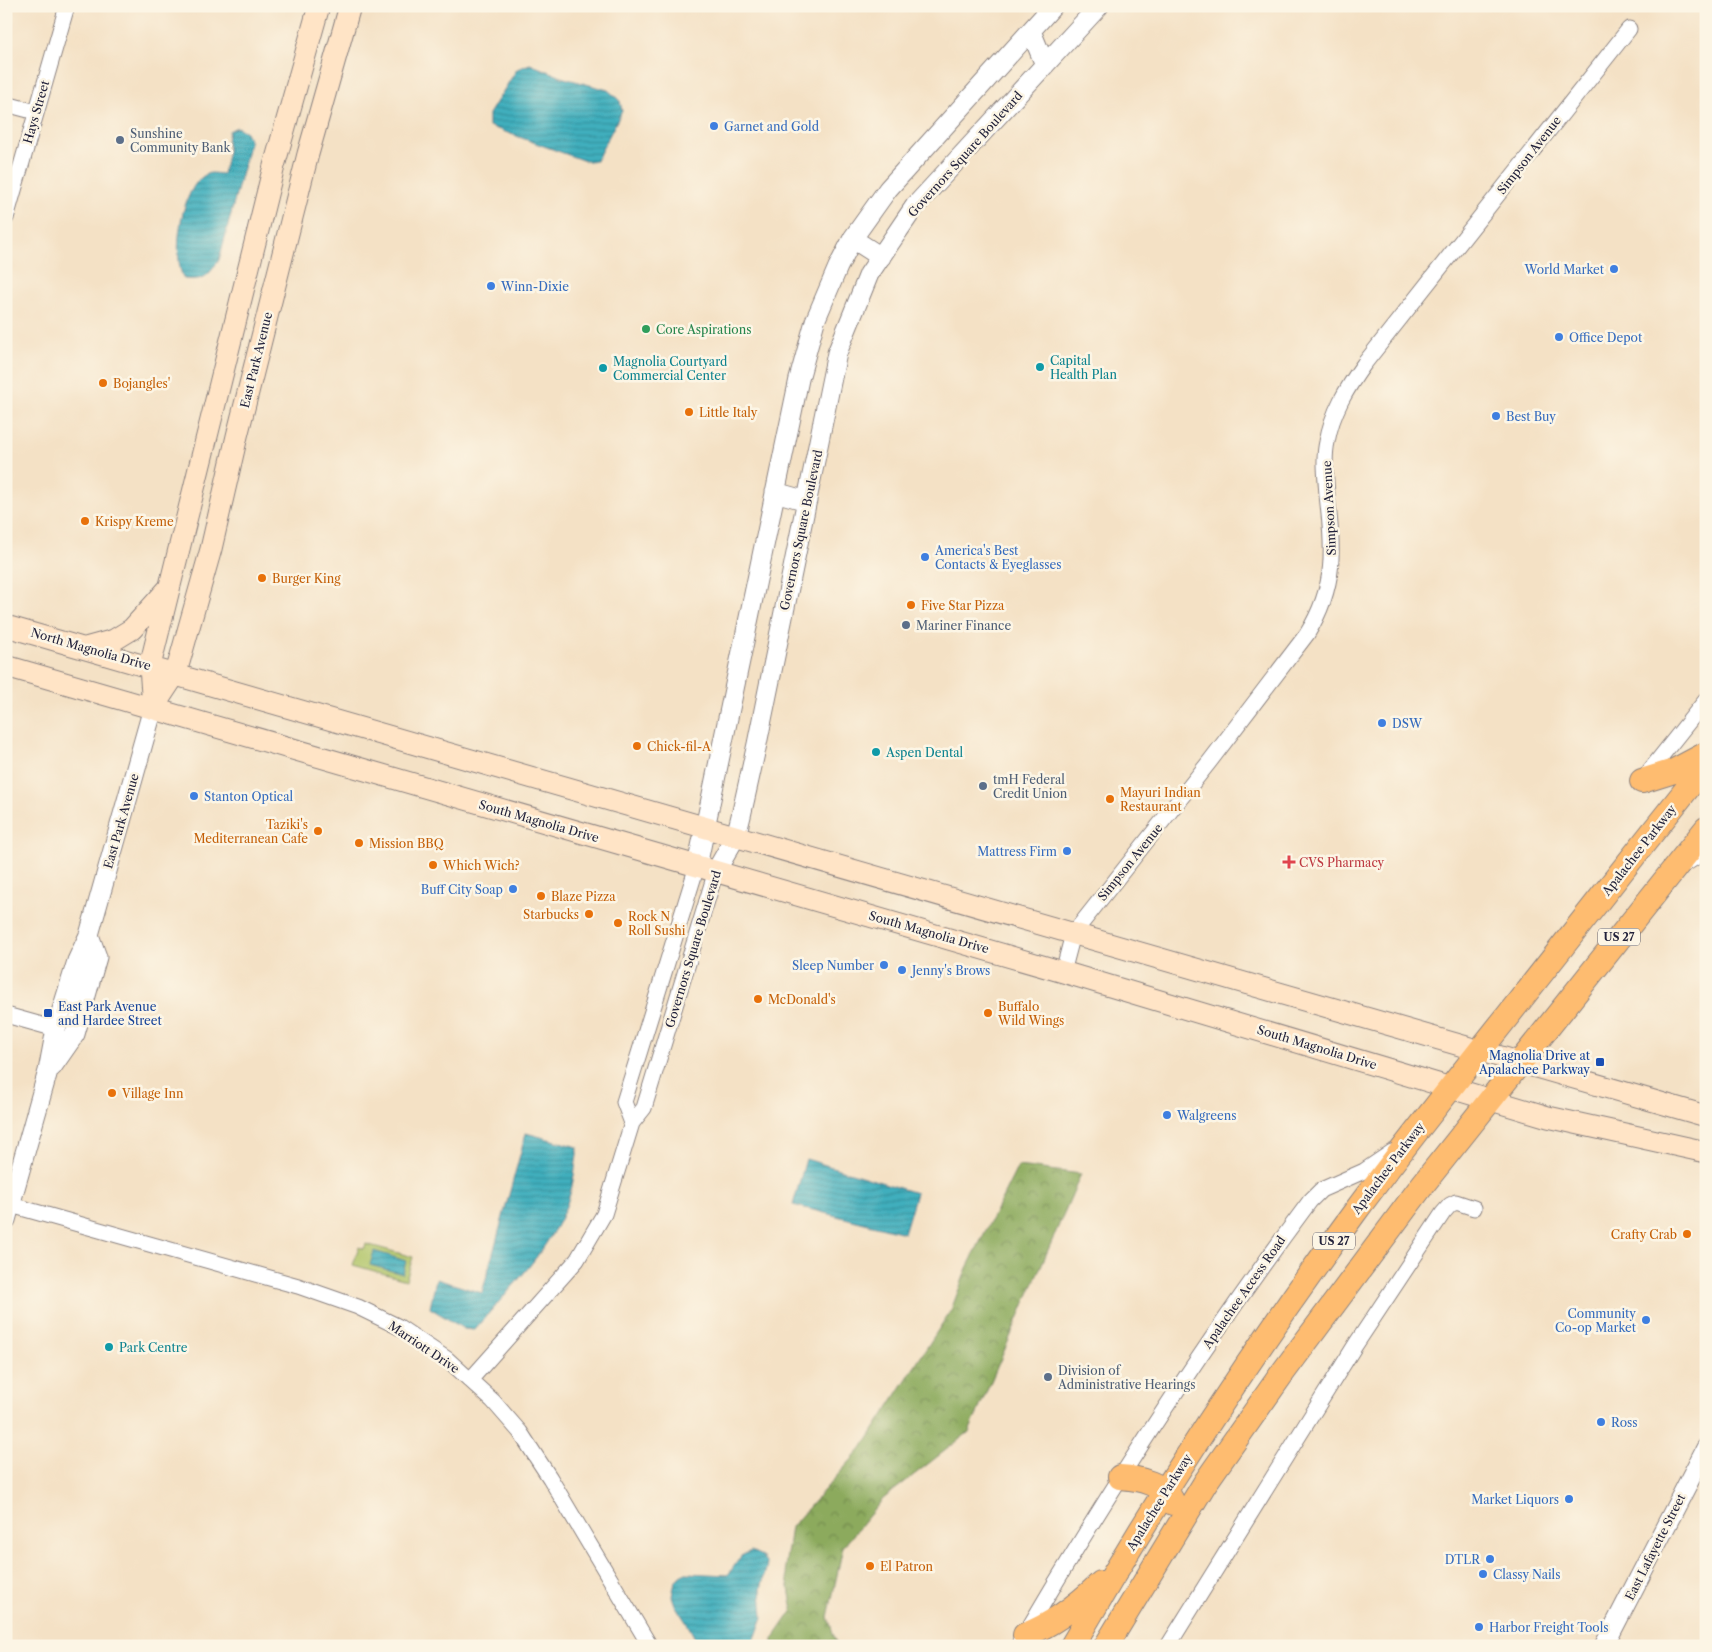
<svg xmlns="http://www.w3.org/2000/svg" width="1712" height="1652" font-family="'Libre Caslon Text',serif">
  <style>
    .forest { fill: url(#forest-crowns); stroke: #57664c }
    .pitch { fill: #b1c569; stroke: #6a7452 }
    .water { fill: url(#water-rules); stroke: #31687c }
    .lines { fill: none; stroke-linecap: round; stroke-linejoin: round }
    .minor-casing { stroke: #8b8280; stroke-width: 17 }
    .tertiary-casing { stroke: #8b8280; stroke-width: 21 }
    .secondary-casing { stroke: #8b8280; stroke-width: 23 }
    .primary-casing { stroke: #8b8280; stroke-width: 26 }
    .minor { stroke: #fff; stroke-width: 15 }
    .tertiary { stroke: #fff; stroke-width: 19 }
    .secondary { stroke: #ffe4c6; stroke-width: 21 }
    .primary { stroke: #febc70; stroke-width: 24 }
    .shop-dot { fill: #3f7fe0; stroke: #fcf5e5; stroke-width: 2 }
    .service-dot { fill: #5c6f8a; stroke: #fcf5e5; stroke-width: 2 }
    .leisure-dot { fill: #2e9e5b; stroke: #fcf5e5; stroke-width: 2 }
    .culture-dot { fill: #0f9aa8; stroke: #fcf5e5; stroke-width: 2 }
    .food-dot { fill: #e8710a; stroke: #fcf5e5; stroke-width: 2 }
    .health-dot { fill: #e0444e; stroke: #fcf5e5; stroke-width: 2 }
    .transit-dot { fill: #1a4fb4; stroke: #fcf5e5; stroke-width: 2 }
    .labels { text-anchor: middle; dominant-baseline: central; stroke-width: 5; stroke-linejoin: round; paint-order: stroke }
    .shield { fill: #fcf5e5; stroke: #63616e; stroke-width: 1 }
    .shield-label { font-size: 11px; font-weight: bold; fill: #22223b }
    .street-label { font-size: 12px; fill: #22223b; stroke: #fcf5e5 }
    .shop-label { font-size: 12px; fill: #366cbe; stroke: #fcf5e5; text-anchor: start }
    .service-label { font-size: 12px; fill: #4e5e75; stroke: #fcf5e5; text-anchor: start }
    .leisure-label { font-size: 12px; fill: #27864d; stroke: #fcf5e5; text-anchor: start }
    .culture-label { font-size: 12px; fill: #0d838f; stroke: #fcf5e5; text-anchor: start }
    .food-label { font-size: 12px; fill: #c56008; stroke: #fcf5e5; text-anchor: start }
    .health-label { font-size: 12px; fill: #be3a42; stroke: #fcf5e5; text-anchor: start }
    .transit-label { font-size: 12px; fill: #164399; stroke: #fcf5e5; text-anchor: start }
  </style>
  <defs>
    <pattern id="forest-crowns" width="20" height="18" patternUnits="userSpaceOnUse" patternTransform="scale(1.25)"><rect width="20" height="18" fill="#8caa5d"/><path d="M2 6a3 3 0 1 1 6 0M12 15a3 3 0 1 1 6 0" fill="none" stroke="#728a4e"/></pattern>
    <pattern id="water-rules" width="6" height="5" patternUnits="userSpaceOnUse" patternTransform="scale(1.25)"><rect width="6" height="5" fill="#40afbd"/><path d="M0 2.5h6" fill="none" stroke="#358e9b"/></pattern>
  </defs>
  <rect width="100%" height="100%" fill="#fcf5e5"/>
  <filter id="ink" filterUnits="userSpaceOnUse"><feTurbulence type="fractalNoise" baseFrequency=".02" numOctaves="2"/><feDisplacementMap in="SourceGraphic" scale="10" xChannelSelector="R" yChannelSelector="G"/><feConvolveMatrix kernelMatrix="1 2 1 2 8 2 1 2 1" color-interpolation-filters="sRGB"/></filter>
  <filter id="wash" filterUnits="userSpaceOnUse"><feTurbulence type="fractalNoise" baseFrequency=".0096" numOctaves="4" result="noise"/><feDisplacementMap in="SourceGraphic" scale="20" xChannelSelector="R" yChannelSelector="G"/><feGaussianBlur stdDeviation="1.12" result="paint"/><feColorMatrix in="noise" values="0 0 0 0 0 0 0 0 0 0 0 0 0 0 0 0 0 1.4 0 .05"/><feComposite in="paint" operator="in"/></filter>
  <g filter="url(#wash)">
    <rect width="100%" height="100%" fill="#f4e1c5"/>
    <path class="forest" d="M1018,1166l63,8 -112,258 -86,67 -40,48 -15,70 9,29h-64v-7l20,-29 -8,-43 6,-40 71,-79 89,-138 16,-42z"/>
    <path class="pitch" d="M366,1244l47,13 -7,23 -53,-15 6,-18 5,2z"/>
    <path class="water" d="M530,64l34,14 44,12 12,11 2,10 -26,50h-11l-96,-35v-12l28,-45z
      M237,127l9,5 4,9 -31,119c-11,16 -14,21 -35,19 -13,-22 -3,-94 23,-105 4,-2 11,0 16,0l5,-24 -1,-9 2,-10z
      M526,1133l52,14c-3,21 -5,44 -14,64 -20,45 -57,81 -90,119l-10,-1 -34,-21 6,-29 46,14z
      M806,1159l110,34 -12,40 -111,-28z
      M374,1251l32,10 -3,13 -33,-9z
      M751,1551l11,5 5,9 -6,24 2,28 -7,19 -5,10h-52l-11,-21 -13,-20 -3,-9 3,-15 5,-5 6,-3 42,2 13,-19z"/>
  </g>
  <g filter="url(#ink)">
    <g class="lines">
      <g class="minor-casing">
        <path id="minor" d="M6,104l30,8
          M6,218l61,-212
          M1643,779l63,-79
          M1685,864l21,-13
          M1063,972l10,-38 137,-173 97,-127c30,-49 26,-84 20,-139 -1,-17 -4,-36 0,-53 5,-30 20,-54 37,-78l265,-335
          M6,1015l50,14
          M632,1123l-8,-21 73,-236
          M11,1205l287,81 60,21 41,20 48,32 46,42 27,31 30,46 100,168
          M471,1379l106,-119 27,-46 28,-91 12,-15 72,-237
          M1018,1646c90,-154 186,-303 292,-445l11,-11 43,-19 28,-19
          M1168,1646l188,-302 87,-131 7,-8 6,-3 18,6"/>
      </g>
      <g class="tertiary-casing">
        <path id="tertiary" d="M1031,31l14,34
          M853,239l28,18
          M775,492l32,9
          M697,866l102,-487 16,-58 23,-54 15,-29 35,-49 165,-183
          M716,871l20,-35 5,-20 16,-72 80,-391 32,-79 46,-68 184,-200
          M52,1067l23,-33 22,-77 -8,-22
          M6,1220l42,-149 8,-42 21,-68 12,-26 64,-227
          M1604,1646l102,-198"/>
      </g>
      <g class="secondary-casing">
        <path id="secondary" d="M6,626l1700,490
          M85,648l29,-8 18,-11 36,-40
          M6,666l1057,306 485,145 158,35
          M153,708l23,-35 35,-124 26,-113 71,-282 42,-148
          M153,708l-3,-42 124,-500 45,-160"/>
      </g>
      <g class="primary-casing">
        <path id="primary" d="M1642,781l32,-10 32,-17
          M1120,1477c18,1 46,7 53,26
          M1025,1635c29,-11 53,-30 76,-52
          M1072,1646c86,-150 181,-295 283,-434 49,-66 100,-130 151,-194 67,-85 133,-169 200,-253
          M1106,1646l99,-163 76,-108 143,-192 282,-354"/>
      </g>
      <use href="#minor" class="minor"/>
      <use href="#tertiary" class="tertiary"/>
      <use href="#secondary" class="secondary"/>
      <use href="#primary" class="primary"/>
    </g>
  </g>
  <g class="shop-dot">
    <circle cx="714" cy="126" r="5"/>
    <circle cx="1614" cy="269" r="5"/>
    <circle cx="491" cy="286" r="5"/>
    <circle cx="1559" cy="337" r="5"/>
    <circle cx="1496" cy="416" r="5"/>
    <circle cx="925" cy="557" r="5"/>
    <circle cx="1382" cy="723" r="5"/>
    <circle cx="194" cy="796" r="5"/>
    <circle cx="1067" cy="851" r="5"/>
    <circle cx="513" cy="889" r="5"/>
    <circle cx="884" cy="965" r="5"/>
    <circle cx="902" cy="970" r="5"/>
    <circle cx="1167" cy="1115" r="5"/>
    <circle cx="1646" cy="1320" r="5"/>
    <circle cx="1601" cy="1422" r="5"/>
    <circle cx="1569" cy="1499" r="5"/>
    <circle cx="1490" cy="1559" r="5"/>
    <circle cx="1483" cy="1574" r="5"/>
    <circle cx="1479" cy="1627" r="5"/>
  </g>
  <g class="service-dot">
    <circle cx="120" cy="140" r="5"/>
    <circle cx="906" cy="625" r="5"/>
    <circle cx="983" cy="786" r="5"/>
    <circle cx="1048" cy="1377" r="5"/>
  </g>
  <circle class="leisure-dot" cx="646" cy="329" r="5"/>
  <g class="culture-dot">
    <circle cx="1040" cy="367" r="5"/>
    <circle cx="603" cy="368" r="5"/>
    <circle cx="876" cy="752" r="5"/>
    <circle cx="109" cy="1347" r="5"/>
  </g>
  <g class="food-dot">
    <circle cx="103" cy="383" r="5"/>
    <circle cx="689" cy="412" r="5"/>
    <circle cx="85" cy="521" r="5"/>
    <circle cx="262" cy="578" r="5"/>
    <circle cx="911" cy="605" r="5"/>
    <circle cx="637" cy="746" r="5"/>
    <circle cx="1110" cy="799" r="5"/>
    <circle cx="318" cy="831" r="5"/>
    <circle cx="359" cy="843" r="5"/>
    <circle cx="433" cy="865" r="5"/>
    <circle cx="541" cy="896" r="5"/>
    <circle cx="589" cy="914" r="5"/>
    <circle cx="618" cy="923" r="5"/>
    <circle cx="758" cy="999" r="5"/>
    <circle cx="988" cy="1013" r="5"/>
    <circle cx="112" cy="1093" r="5"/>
    <circle cx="1687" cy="1234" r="5"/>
    <circle cx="870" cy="1566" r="5"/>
  </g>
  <path class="health-dot" d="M1286.5 854.5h5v5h5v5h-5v5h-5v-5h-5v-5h5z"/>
  <g class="transit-dot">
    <rect x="43" y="1008" width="10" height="10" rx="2.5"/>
    <rect x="1595" y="1057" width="10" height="10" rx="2.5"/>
  </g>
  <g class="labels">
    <g class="shield">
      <rect x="1598" y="928.5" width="42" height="17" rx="4"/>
      <rect x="1313" y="1232.5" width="42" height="17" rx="4"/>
    </g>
    <g class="shield-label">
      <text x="1619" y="937">US 27</text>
      <text x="1334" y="1241">US 27</text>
    </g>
    <g class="street-label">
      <text transform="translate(36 112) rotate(-74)">Hays Street</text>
      <text transform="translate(965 154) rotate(-48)">Governors Square Boulevard</text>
      <text transform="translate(1529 155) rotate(-52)">Simpson Avenue</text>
      <text transform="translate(256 360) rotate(-76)">East Park Avenue</text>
      <text transform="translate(1329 508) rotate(-93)">Simpson Avenue</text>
      <text transform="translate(801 530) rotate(-78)">Governors Square Boulevard</text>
      <text transform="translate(91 649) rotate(16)">North Magnolia Drive</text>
      <text transform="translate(121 821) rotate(-74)">East Park Avenue</text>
      <text transform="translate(539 821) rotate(16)">South Magnolia Drive</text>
      <text transform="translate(1639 850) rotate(-52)">Apalachee Parkway</text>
      <text transform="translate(1130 862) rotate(-51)">Simpson Avenue</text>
      <text transform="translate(929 932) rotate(16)">South Magnolia Drive</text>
      <text transform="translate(693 949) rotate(-73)">Governors Square Boulevard</text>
      <text transform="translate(1317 1047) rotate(17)">South Magnolia Drive</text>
      <text transform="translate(1388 1168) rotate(-53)">Apalachee Parkway</text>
      <text transform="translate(1244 1292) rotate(-55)">Apalachee Access Road</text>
      <text transform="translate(424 1347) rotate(34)">Marriott Drive</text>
      <text transform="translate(1159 1502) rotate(-58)">Apalachee Parkway</text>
      <text transform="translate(1655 1547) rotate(-63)">East Lafayette Street</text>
    </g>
    <g class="shop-label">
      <text x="724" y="126">Garnet and Gold</text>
      <text x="1604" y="269" text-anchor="end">World Market</text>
      <text x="501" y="286">Winn-Dixie</text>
      <text x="1569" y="337">Office Depot</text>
      <text x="1506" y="416">Best Buy</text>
      <text x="935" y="550">America's Best<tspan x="935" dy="14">Contacts &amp; Eyeglasses</tspan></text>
      <text x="1392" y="723">DSW</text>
      <text x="204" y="796">Stanton Optical</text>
      <text x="1057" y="851" text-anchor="end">Mattress Firm</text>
      <text x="503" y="889" text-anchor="end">Buff City Soap</text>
      <text x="874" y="965" text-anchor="end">Sleep Number</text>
      <text x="912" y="970">Jenny's Brows</text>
      <text x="1177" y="1115">Walgreens</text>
      <text x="1636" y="1313" text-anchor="end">Community<tspan x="1636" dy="14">Co-op Market</tspan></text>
      <text x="1611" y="1422">Ross</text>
      <text x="1559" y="1499" text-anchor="end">Market Liquors</text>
      <text x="1480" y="1559" text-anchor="end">DTLR</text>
      <text x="1493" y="1574">Classy Nails</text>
      <text x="1489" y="1627">Harbor Freight Tools</text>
    </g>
    <g class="service-label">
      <text x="130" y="133">Sunshine<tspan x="130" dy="14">Community Bank</tspan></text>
      <text x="916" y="625">Mariner Finance</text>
      <text x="993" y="779">tmH Federal<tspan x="993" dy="14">Credit Union</tspan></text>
      <text x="1058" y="1370">Division of<tspan x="1058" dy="14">Administrative Hearings</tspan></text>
    </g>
    <g class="leisure-label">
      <text x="656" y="329">Core Aspirations</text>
    </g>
    <g class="culture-label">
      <text x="1050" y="360">Capital<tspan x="1050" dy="14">Health Plan</tspan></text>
      <text x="613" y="361">Magnolia Courtyard<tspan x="613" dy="14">Commercial Center</tspan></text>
      <text x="886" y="752">Aspen Dental</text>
      <text x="119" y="1347">Park Centre</text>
    </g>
    <g class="food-label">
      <text x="113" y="383">Bojangles'</text>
      <text x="699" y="412">Little Italy</text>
      <text x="95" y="521">Krispy Kreme</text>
      <text x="272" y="578">Burger King</text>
      <text x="921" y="605">Five Star Pizza</text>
      <text x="647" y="746">Chick-fil-A</text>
      <text x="1120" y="792">Mayuri Indian<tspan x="1120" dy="14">Restaurant</tspan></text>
      <text x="308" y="824" text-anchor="end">Taziki's<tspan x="308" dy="14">Mediterranean Cafe</tspan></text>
      <text x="369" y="843">Mission BBQ</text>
      <text x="443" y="865">Which Wich?</text>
      <text x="551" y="896">Blaze Pizza</text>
      <text x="579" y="914" text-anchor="end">Starbucks</text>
      <text x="628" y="916">Rock N<tspan x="628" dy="14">Roll Sushi</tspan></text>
      <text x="768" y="999">McDonald's</text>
      <text x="998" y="1006">Buffalo<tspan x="998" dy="14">Wild Wings</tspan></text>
      <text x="122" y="1093">Village Inn</text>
      <text x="1677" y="1234" text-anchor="end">Crafty Crab</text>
      <text x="880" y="1566">El Patron</text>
    </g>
    <g class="health-label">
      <text x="1299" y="862">CVS Pharmacy</text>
    </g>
    <g class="transit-label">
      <text x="58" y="1006">East Park Avenue<tspan x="58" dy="14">and Hardee Street</tspan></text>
      <text x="1590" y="1055" text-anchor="end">Magnolia Drive at<tspan x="1590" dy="14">Apalachee Parkway</tspan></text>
    </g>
  </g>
  <rect width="1712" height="1652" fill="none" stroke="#fcf5e5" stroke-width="25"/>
</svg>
